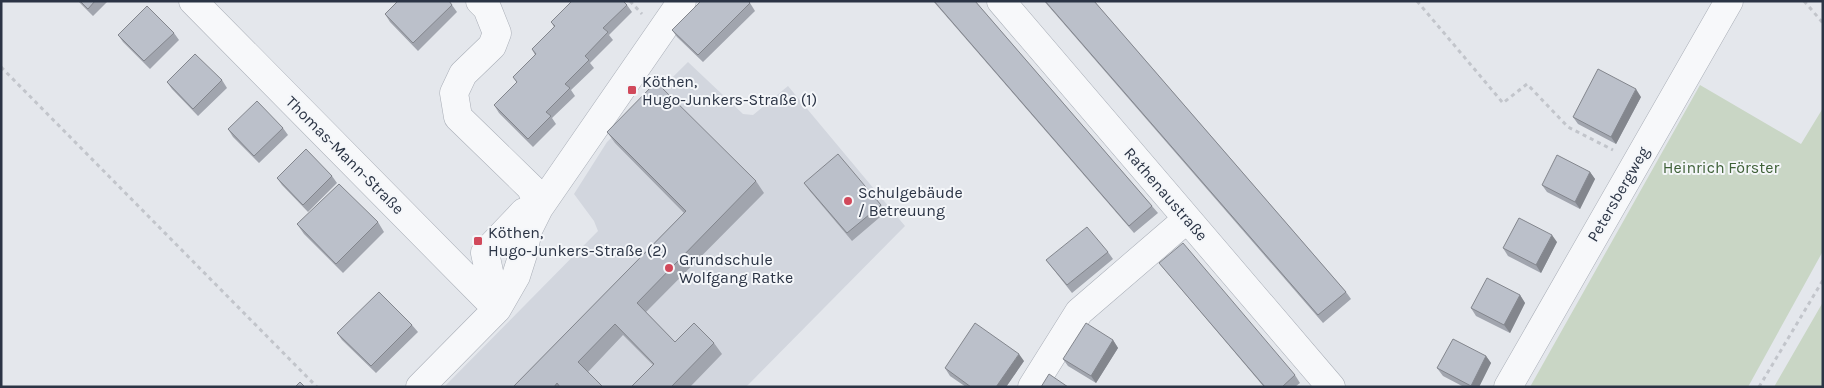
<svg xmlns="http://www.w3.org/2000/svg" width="1824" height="388" font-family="Karla,sans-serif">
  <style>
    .built { fill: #d2d6de }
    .green { fill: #c9d6c5 }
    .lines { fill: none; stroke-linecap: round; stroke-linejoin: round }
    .minor-casing { stroke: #a9aeb7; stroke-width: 29 }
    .path { stroke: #c2c5cb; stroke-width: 3; stroke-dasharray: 4 4; stroke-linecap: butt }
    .minor { stroke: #f7f8fa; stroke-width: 28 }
    .wall { fill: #a1a5ae }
    .shaded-wall { fill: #83868d }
    .building { fill: #bbc0ca; stroke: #83868d }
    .poi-dot { fill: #d1495b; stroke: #f4f6f9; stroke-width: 2 }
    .labels { text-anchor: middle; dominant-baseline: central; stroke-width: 4; stroke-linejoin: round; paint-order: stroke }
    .poi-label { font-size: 16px; fill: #2b3445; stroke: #f4f6f9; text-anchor: start }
    .street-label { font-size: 16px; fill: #2b3445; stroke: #f4f6f9 }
    .park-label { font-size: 16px; fill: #3f6138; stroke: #f4f6f9 }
  </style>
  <rect width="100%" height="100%" fill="#e4e7ec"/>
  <path class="built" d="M688,62l55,52 10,1 35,-29 117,140 -159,161h-302l154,-156 -4,-10 -20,-27 33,-52z"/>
  <path class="green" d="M1700,85l101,59 22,-36v143l-75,136h-218z
    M1823,302v85h-49z"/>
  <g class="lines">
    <g class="minor-casing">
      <path id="minor" d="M193,1l304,308
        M480,1l7,7 10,25 -5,13 -29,28 -9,19 4,24 73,71 8,20
        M1001,1l330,386
        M497,309l-12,-56 39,-41 14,-4
        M420,387l77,-78 19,-33 7,-22 5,-24 11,-22 143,-207
        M1032,387l47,-75 108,-93
        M1508,387l221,-386"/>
    </g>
    <path class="path" d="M630,1l12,13
      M1417,1l86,102 24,-19 41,43 45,23
      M1804,1l19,22
      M1,67l316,320
      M1759,387l64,-107"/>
    <use href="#minor" class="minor"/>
  </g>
  <path class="wall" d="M78,1h30l-15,15z
    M933,1h42l177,205 6,7 -24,20z
    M1044,1h50l252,291 5,7 -28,24z
    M750,3l5,8 -52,51 -26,-25 -5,-7z
    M452,5l5,7 -39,39 -28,-29 -5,-8z
    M627,5l5,7 -23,23 4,5 -23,23 4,5 -23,22 4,6 -23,22 4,6 -23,23 -34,-34 -5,-8 23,-22 -4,-6 22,-22 -3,-6 22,-22 -3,-5z
    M174,33l5,7 -29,29 -27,-27 -5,-7z
    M222,80l5,8 -29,28 -26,-27 -5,-7z
    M1641,97l-25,47 -38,-20 -5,-7z
    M283,128l5,7 -29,28 -26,-26 -5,-8z
    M607,132l149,49 8,12 -118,119 29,30 39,1 8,11 -32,33h-59l22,-22 -30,-30 -35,37 15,15h-90l171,-174 -69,-70z
    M1590,172l5,7 -15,30 -33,-17 -5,-7z
    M332,176l5,7 -29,29 -26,-27 -5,-7z
    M804,183l77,22 5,7 -34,29 -43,-51z
    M378,222l6,10 -41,41 -39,-39 -7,-10z
    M1557,242l-16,31 -33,-17 -5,-8z
    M1108,252l5,7 -41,34 -26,-33z
    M1159,263l136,112 5,8 -5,4h-31l-99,-117z
    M1520,295l5,8 -15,30 -34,-17 -5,-8z
    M412,325l6,7 -42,41 -34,-33 -5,-7z
    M1113,340l5,8 -22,35 -28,-17 -5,-7z
    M1486,356l5,7 -12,24h-15l-21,-11 -6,-8z
    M1024,361l-18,26h-40l-16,-11 -5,-8z"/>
  <path class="shaded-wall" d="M1636,89l5,8 -25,47 -5,-7z
    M1590,172l5,7 -15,30 -5,-7z
    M1552,235l5,7 -16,31 -5,-8z
    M1520,295l5,8 -15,30 -6,-8z
    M1113,340l5,8 -22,35 -5,-7z
    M1019,354l5,7 -18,26h-10z
    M1486,356l5,7 -12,24h-7l-1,-1z"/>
  <path class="building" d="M80,1h15l-7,8z
    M398,1h51l3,4 -39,38 -28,-29z
    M572,1h51l4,4 -24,23 5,4 -23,24 4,4 -24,24 5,4 -24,24 5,4 -23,23 -34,-34 23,-23 -4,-5 23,-23 -4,-5 23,-23 -4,-4z
    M701,1h47l2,2 -52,52 -26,-25z
    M934,1h41l177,205 -23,20z
    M1045,1h49l252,291 -28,23z
    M147,6l27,27 -30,28 -26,-26z
    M195,54l27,26 -29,29 -26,-27z
    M1598,69l38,20 -25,48 -38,-20z
    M656,82l100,99 -119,122 38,39 19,-19 20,20 -43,44h-40l23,-23 -39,-40 -37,38 25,25h-43l-3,-4 -3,4h-41l173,-176 -79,-79z
    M257,101l26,27 -29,28 -26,-27z
    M306,149l26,27 -29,29 -26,-27z
    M838,154l43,51 -34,28 -43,-50z
    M1557,155l33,17 -15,30 -33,-17z
    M339,184l39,38 -42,42 -39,-40z
    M1519,218l33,17 -16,30 -33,-17z
    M1087,227l21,25 -41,33 -21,-25z
    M1183,243l112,132 -13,12h-17l-106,-124z
    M1487,278l33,17 -16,30 -33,-17z
    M379,292l33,33 -41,41 -34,-33z
    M975,323l44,31 -23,33h-25l-26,-19z
    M1086,323l27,17 -22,36 -28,-17z
    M1453,339l33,17 -15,30 -34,-18z
    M1049,374l19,13h-27z
    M300,382l5,5h-10z"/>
  <g class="poi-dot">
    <rect x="627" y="85" width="10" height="10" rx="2.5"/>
    <circle cx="848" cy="201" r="5"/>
    <rect x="473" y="236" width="10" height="10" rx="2.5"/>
    <circle cx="669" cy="268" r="5"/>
  </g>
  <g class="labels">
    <g class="poi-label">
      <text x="642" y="81">Köthen,<tspan x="642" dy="18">Hugo-Junkers-Straße (1)</tspan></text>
      <text x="858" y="192">Schulgebäude<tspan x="858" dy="18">/ Betreuung</tspan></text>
      <text x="488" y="232">Köthen,<tspan x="488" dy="18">Hugo-Junkers-Straße (2)</tspan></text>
      <text x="679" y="259">Grundschule<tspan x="679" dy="18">Wolfgang Ratke</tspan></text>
    </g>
    <g class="street-label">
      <text transform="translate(345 155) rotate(45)">Thomas-Mann-Straße</text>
      <text transform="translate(1166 194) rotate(49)">Rathenaustraße</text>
      <text transform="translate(1618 194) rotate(-60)">Petersbergweg</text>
    </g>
    <g class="park-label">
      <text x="1721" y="167">Heinrich Förster</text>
    </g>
  </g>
  <rect width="1824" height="388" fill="none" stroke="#2b3445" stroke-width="5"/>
</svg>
